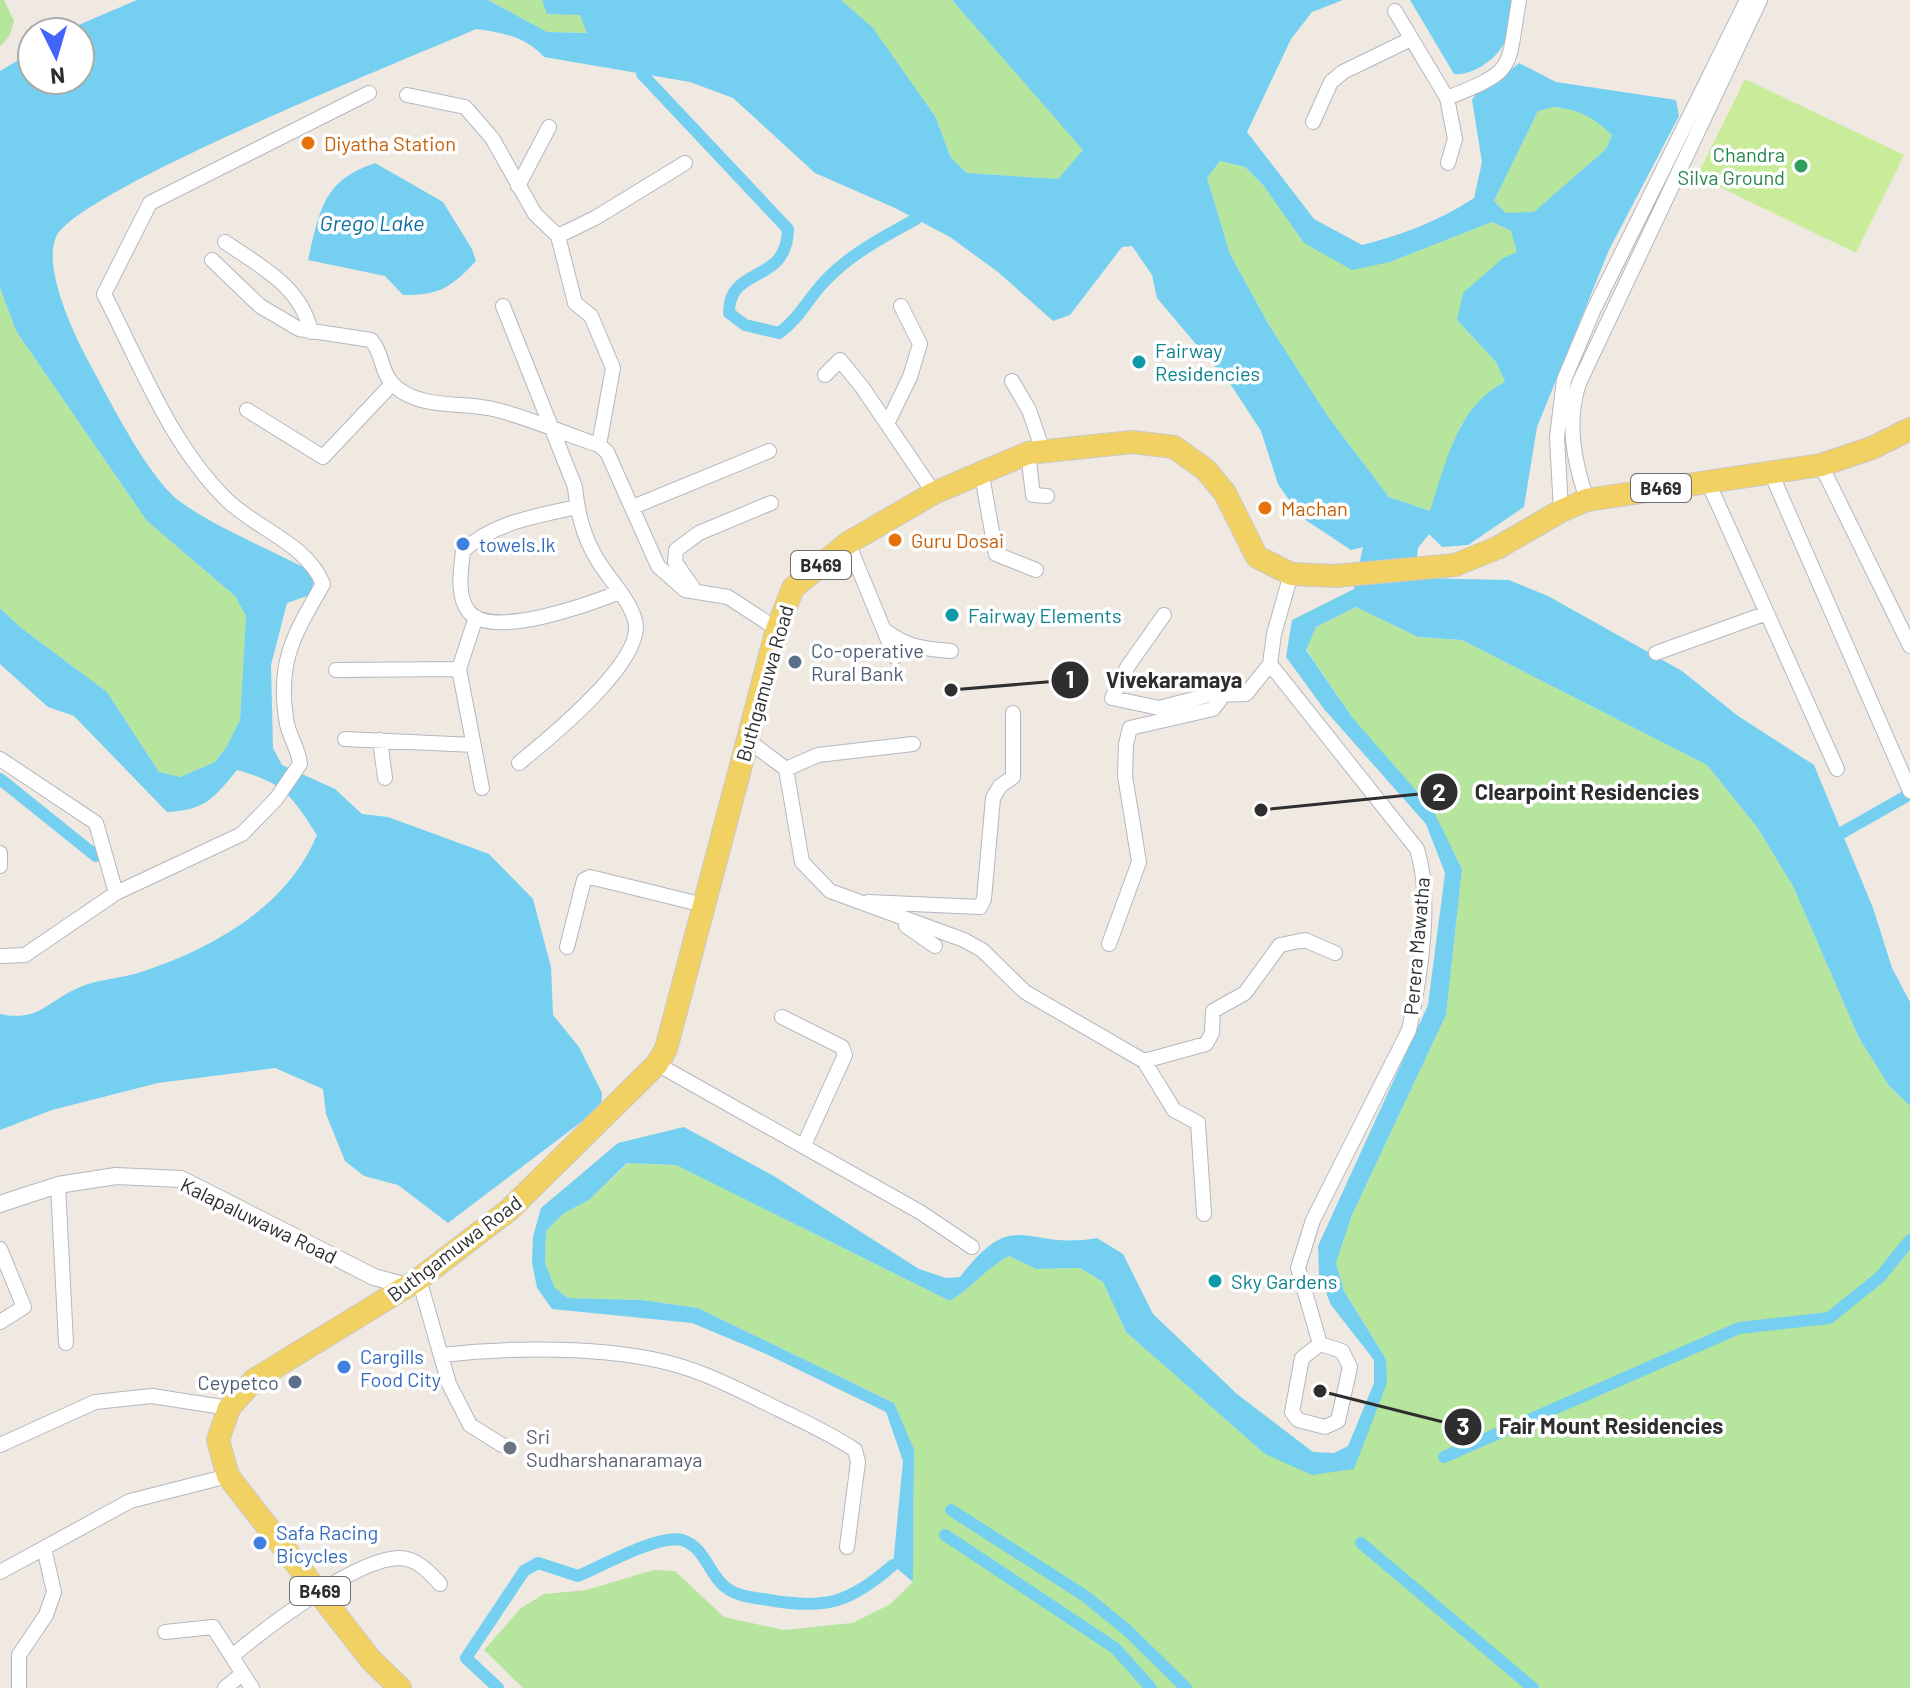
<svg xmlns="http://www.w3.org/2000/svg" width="1910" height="1688" font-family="Barlow,sans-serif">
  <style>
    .green { fill: #b6e59e }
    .pitch { fill: #c9ec9a }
    .water { fill: #75cff0; fill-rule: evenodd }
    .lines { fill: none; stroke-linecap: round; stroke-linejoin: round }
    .canal { stroke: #75cff0; stroke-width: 12 }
    .minor-casing { stroke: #b4b7c1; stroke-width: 16 }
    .tertiary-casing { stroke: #b4b7c1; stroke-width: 18 }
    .primary-casing { stroke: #c9c9c9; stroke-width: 24 }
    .minor { stroke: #fff; stroke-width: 14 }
    .tertiary { stroke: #fff; stroke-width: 16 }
    .primary { stroke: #f2d163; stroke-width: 22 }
    .food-dot { fill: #e8710a; stroke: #fff; stroke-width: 3 }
    .leisure-dot { fill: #2e9e5b; stroke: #fff; stroke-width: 3 }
    .culture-dot { fill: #0f9aa8; stroke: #fff; stroke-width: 3 }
    .shop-dot { fill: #3f7fe0; stroke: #fff; stroke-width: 3 }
    .service-dot { fill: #5c6f8a; stroke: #fff; stroke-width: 3 }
    .worship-dot { fill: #6b7280; stroke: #fff; stroke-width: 3 }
    .labels { text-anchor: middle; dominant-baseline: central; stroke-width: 7; stroke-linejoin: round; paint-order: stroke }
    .shield { fill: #fff; stroke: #6d6d6d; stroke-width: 2 }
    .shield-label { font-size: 18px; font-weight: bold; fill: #2e2e2e }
    .food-label { font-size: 20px; fill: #c56008; stroke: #fff; text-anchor: start }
    .leisure-label { font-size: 20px; fill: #27864d; stroke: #fff; text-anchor: end }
    .culture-label { font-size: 20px; fill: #0d838f; stroke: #fff; text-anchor: start }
    .shop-label { font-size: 20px; fill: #366cbe; stroke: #fff; text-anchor: start }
    .service-label { font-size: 20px; fill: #4e5e75; stroke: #fff; text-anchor: start }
    .street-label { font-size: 20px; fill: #2e2e2e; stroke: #fff }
    .worship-label { font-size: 20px; fill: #5b616d; stroke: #fff; text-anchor: start }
    .water-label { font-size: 22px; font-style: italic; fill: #0d6fa3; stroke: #fff }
    .leader { fill: none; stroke: #2e2e2e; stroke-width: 3 }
    .callout-dot { fill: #2e2e2e; stroke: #fff; stroke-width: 3 }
    .mark-label { font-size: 24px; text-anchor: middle; font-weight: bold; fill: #fff }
    .callout-label { font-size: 22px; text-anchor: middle; font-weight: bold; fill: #2e2e2e; stroke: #fff; stroke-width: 7; stroke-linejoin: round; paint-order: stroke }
  </style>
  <rect width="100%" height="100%" fill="#efe9e1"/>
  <path class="green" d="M0,0h4l10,21 -5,16 -9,9z
    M488,0h54l6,14h32l8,19 -41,-1z
    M841,0h111l132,150 -26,29 -91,-6 -16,-15 -16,-42 -62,-87z
    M1554,107c26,3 39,10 58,28l-6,14 -72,64h-28l-12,-12 44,-90z
    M1220,161l25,6 18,18 41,58 86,19 102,-40 19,9 7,21 -15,6 -46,62 39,42 9,20 -44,43 -31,86 -41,-14 -60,-79 -60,-93 -39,-71 -23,-76z
    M0,288l16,43 131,190 88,75 11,20 -6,104 -13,26 -12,16 -35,15 -21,-5 -52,-80 -87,-65 -20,-19z
    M1356,607l62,30 44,3 245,125 50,62 36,59 66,152 30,48 21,20v582h-1387l-39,-38 37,-42 23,-14 43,-4 66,-20 22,1 49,46 60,13 68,-7 37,-18 24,-23 1,-133 -20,-46 -196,-95 -56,-8 -74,-2 -13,-10 -10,-25 1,-32 18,-18 25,-13 39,-37 48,2 274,136c22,-13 36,-33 59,-45l27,13 44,-1 23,14 23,50 139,122 89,15 32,-110 -42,-68 -8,-28 16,-48 94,-200 16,-146 -30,-59 -80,-93 -46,-68 10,-22z"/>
  <path class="pitch" d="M1745,79l159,76 -48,98 -159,-77z"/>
  <path class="water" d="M137,0h351l59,32 40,1 -7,-18 -33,-1 -5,-14h299l32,28 62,88 16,42 16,15 91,6 25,-29 -131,-150h391l-31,12 -21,27 -44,93 67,87 48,26c40,-10 77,-24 112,-47l8,-36 -10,-62c6,-12 36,-26 47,-37l37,19 120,18 3,16 -70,134 -72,177 -13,80 -56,38 -26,2 -13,-13 -11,14 -3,30 94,2 39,16 134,75 56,45 76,49 59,143 19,60 18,34v104l-21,-20 -30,-48 -66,-152 -36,-59 -50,-62 -245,-125 -44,-3 -62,-30 -40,20 -10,23 46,67 81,93 29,59 -16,146 -94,200 -16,48 8,28 42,68 1,24 -33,86 -42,6 -47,-21 -139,-122 -23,-50 -23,-14 -44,1 -27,-13c-23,12 -37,32 -59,45l-274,-136 -49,-2 -38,37 -25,13 -18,18 -1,32 10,25 13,10 74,2 56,8 196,95 20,46 -1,133 -20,-17 10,-104 -17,-49 -122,-59 -72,-30 -140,-14 -15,-21 -5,-26 1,-25 8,-29 77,-65 66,-16 88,48 147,94 27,9 14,-1c56,-73 64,-26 137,-39l26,16 30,60 84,80 76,58 21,1 14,-7 26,-63v-23l-43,-55 -12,-30 -1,-29 110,-241 17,-132 -19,-49 -102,-115 -38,-52 6,-37 62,-31 9,-42 -12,3 -50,-33 -23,-33 -17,-53 -28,-43 -76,-90 -5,-23 -20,-29 -10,1 -52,68 -17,6 -55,-49 -48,-35 -55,-29 -80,-35 -82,-75 -43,-16 -146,-25c-19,-21 -41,-24 -68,-28 -66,29 -399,161 -420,208 -14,33 20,102 36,131 19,35 58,113 90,135 37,26 83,44 123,65l9,12 -4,15 -23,8 -16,62 2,83 9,17 53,24 27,25 26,3 101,37 44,45 18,68 2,48 26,32 23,46 -1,14 -153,116 -50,-38 -34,-9 -19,-15 -19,-47 -3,-25 -48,-21 -117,15 -106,27 -52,20v-116c39,8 46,-12 78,-26 18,-9 41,-9 60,-15 72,-23 149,-65 179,-138 -26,-40 -33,-52 -80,-65 -23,28 -31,40 -70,42l-93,-96 -26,-9 -48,-43v-56l20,19 87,65 52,80 21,5 35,-15 12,-16 13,-26 6,-104 -11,-20 -88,-75 -131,-190 -16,-43v-217l32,-19v28h48v-48h-18zM1554,107c26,3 39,10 58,28l-6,14 -72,63 -28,1 -12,-12 44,-90zM1220,161l25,6 18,18 41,58 48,27 38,-8 102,-40 19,9 6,21 -14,6 -40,35 -6,27 39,42 9,20c-47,22 -60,83 -75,129l-41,-14 -60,-79 -60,-93 -39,-71 -23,-76z
    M1410,0h101c-1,12 -1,28 -5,39 -7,19 -33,37 -52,35z
    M375,163l68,39 29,47 4,12c-26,27 -35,34 -73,34l-18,-19 -77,-16c12,-49 14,-79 67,-97z"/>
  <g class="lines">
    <path class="canal" d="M642,74l146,155c-1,57 -59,35 -59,84l16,12 34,8c19,-13 29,-34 45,-51 26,-28 59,-45 92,-63
      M0,779l96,77
      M1829,840l81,-46
      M1444,1457l295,-129 90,-10 51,-41 30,-37
      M951,1510l134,86 42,34 59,58
      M945,1535l170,113 36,40
      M1361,1543l172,145
      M498,1688l-32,-30 58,-87 14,-8 40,13c24,-10 81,-42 104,-36 24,7 27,37 46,49 11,8 28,9 41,11 56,10 81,3 124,-35"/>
    <g class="minor-casing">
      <path id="minor" d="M1395,11l52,87 8,41 -7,24
        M407,95l58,12 27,31 43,76 23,22 17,67 16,13 22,52 -14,77
        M1447,98c70,-28 60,-27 72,-98
        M1313,122l18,-40 12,-10 68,-33
        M518,186l31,-59
        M558,236l37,-18 90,-55
        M225,242c36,25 76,44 86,90
        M212,260l48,46 39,23 72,11c13,14 9,35 26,48 26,21 65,14 96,21 35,8 71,25 106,36l8,7 51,114 27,24 43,7 49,32
        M503,306l72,181c2,21 7,45 18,65 11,23 34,42 42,68 12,40 -88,120 -116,143
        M825,375l15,-15 22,27 72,106
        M1012,381l17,29 14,41
        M247,410l76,47 69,-73
        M887,424l23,-47 10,-33 -19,-38
        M1028,453l5,42 14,1
        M1821,465l89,181
        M981,470l15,84 40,16
        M1771,473l139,318
        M1708,482l129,287
        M1587,500c-13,-39 -21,-77 -8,-117l181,-383
        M577,507c-39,9 -84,15 -114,44 -2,18 -7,45 6,61 24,28 123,-9 151,-20
        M633,507l136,-56
        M1561,511l-4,-74 7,-57 29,-69 154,-311
        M848,543l47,114
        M1291,574l-17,60 -4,30 147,185c16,50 3,129 -8,181l-96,190 -15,48 22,76
        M696,592l-21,-30 1,-12 23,-17 72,-30
        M1164,615l-36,51 -16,32 47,10 50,-13 37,-1 24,-30
        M476,617l-17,52 23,119
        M886,631c20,16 39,18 65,20
        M1656,653l111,-40
        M336,670l123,-1
        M345,739l129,6
        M746,739l40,30 16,93 28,29 134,49 18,10 43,42 119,69 30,49 24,13 6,91
        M380,740l5,38
        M0,759l96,64 20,70
        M786,769l32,-14 95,-11
        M0,853v13
        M868,902l112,5 4,-8 9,-101 7,-12 13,-9v-64
        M906,926l29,20
        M1109,944l30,-82 -14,-86 1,-32 4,-16 83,-19 10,-13
        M567,947l17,-67 6,-3 114,28
        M0,956l25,-1 91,-62 126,-59 34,-35 24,-35c-1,-14 -10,-26 -13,-40 -11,-62 7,-89 36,-140 -17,-41 -65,-54 -96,-84 -57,-56 -87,-136 -123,-206l46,-91 219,-110
        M782,1017l60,30 3,8 -41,90
        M1144,1061l62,-17 6,-11 1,-22 32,-18 35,-48 25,-5 30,13
        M657,1064l263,148 52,35
        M58,1185l8,158
        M0,1249l24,58 -24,15
        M419,1279l30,105 21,41 32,20
        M1320,1344l22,7 8,16 -12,54 -13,6 -27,-7 -6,-8 10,-54z
        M442,1355c68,-8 165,-9 231,9 37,10 72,29 107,46 25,12 51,24 75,40l3,12 -11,85
        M0,1445l95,-43 57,-6 77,12
        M0,1572l130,-71 98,-25
        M165,1632l48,-5 39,61
        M232,1656c34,-28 123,-97 167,-98 18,0 30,14 41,26
        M19,1688v-33l27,-40 8,-23 -10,-44
        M225,1688l17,-14"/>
    </g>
    <g class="tertiary-casing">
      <path id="tertiary" d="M0,1204l58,-19 58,-9 65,3 193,98 33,9"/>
    </g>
    <g class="primary-casing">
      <path id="primary" d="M400,1688l-29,-28 -143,-184 -10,-36 11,-32 25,-28 165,-101 90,-69 148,-146 9,-15 111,-420 16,-41 55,-45 86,-50 94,-40 104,-11 42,5 32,23 19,23 32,64 34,17 44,2 120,-11 42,-17 64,-37 26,-11 234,-35 51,-17 38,-19"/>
    </g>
    <use href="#minor" class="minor"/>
    <use href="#tertiary" class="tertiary"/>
    <use href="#primary" class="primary"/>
  </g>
  <g class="food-dot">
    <circle cx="308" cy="143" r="8"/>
    <circle cx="1265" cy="508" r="8"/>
    <circle cx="895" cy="540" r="8"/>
  </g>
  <circle class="leisure-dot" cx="1801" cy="166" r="8"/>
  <g class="culture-dot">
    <circle cx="1139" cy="362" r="8"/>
    <circle cx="952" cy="615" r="8"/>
    <circle cx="1215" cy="1281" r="8"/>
  </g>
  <g class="shop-dot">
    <circle cx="463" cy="544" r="8"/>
    <circle cx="344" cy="1367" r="8"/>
    <circle cx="260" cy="1543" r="8"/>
  </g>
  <g class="service-dot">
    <circle cx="795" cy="662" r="8"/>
    <circle cx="295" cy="1382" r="8"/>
  </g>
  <circle class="worship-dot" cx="510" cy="1448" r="8"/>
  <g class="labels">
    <g class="shield">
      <rect x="1631" y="474" width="60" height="28" rx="6"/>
      <rect x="791" y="551" width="60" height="28" rx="6"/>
      <rect x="290" y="1577" width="60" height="28" rx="6"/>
    </g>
    <g class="shield-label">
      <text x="1661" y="488">B469</text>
      <text x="821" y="565">B469</text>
      <text x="320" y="1591">B469</text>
    </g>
    <g class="food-label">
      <text x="324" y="143">Diyatha Station</text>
      <text x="1281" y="508">Machan</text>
      <text x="911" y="540">Guru Dosai</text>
    </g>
    <g class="leisure-label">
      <text x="1785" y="154">Chandra<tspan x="1785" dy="23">Silva Ground</tspan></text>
    </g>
    <g class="culture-label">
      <text x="1155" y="350">Fairway<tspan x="1155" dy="23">Residencies</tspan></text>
      <text x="968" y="615">Fairway Elements</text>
      <text x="1231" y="1281">Sky Gardens</text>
    </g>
    <g class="shop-label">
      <text x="479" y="544">towels.lk</text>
      <text x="360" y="1356">Cargills<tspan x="360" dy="23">Food City</tspan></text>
      <text x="276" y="1532">Safa Racing<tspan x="276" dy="23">Bicycles</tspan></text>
    </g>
    <g class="service-label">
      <text x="811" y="650">Co-operative<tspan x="811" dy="23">Rural Bank</tspan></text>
      <text x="279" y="1382" text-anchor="end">Ceypetco</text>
    </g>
    <g class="street-label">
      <text transform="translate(764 683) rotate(-74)">Buthgamuwa Road</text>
      <text transform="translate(1416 946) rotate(-85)">Perera Mawatha</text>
      <text transform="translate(259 1220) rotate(26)">Kalapaluwawa Road</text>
      <text transform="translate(454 1248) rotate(-37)">Buthgamuwa Road</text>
    </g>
    <g class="worship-label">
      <text x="526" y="1436">Sri<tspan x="526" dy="23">Sudharshanaramaya</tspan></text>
    </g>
    <g class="water-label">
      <text x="372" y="222">Grego Lake</text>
    </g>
  </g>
  <path class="leader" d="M951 690L1070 680M1261 810L1439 792M1320 1391L1463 1427"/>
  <g class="callout-dot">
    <circle cx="951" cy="690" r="8"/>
    <circle cx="1261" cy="810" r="8"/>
    <circle cx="1320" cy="1391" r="8"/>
    <circle cx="1070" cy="680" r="20"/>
    <circle cx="1439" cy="792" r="20"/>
    <circle cx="1463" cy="1427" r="20"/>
  </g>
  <g class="mark-label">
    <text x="1070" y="688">1</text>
    <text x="1439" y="801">2</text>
    <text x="1463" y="1435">3</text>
  </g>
  <g class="callout-label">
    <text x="1174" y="688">Vivekaramaya</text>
    <text x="1587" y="800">Clearpoint Residencies</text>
    <text x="1611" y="1434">Fair Mount Residencies</text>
  </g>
  <g transform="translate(56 56) rotate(175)"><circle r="38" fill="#ffffff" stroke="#ababab" stroke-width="2"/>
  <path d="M0-6L14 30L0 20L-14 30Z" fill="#4264fb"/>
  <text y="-12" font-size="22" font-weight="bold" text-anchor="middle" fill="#2e2e2e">N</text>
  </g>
</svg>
